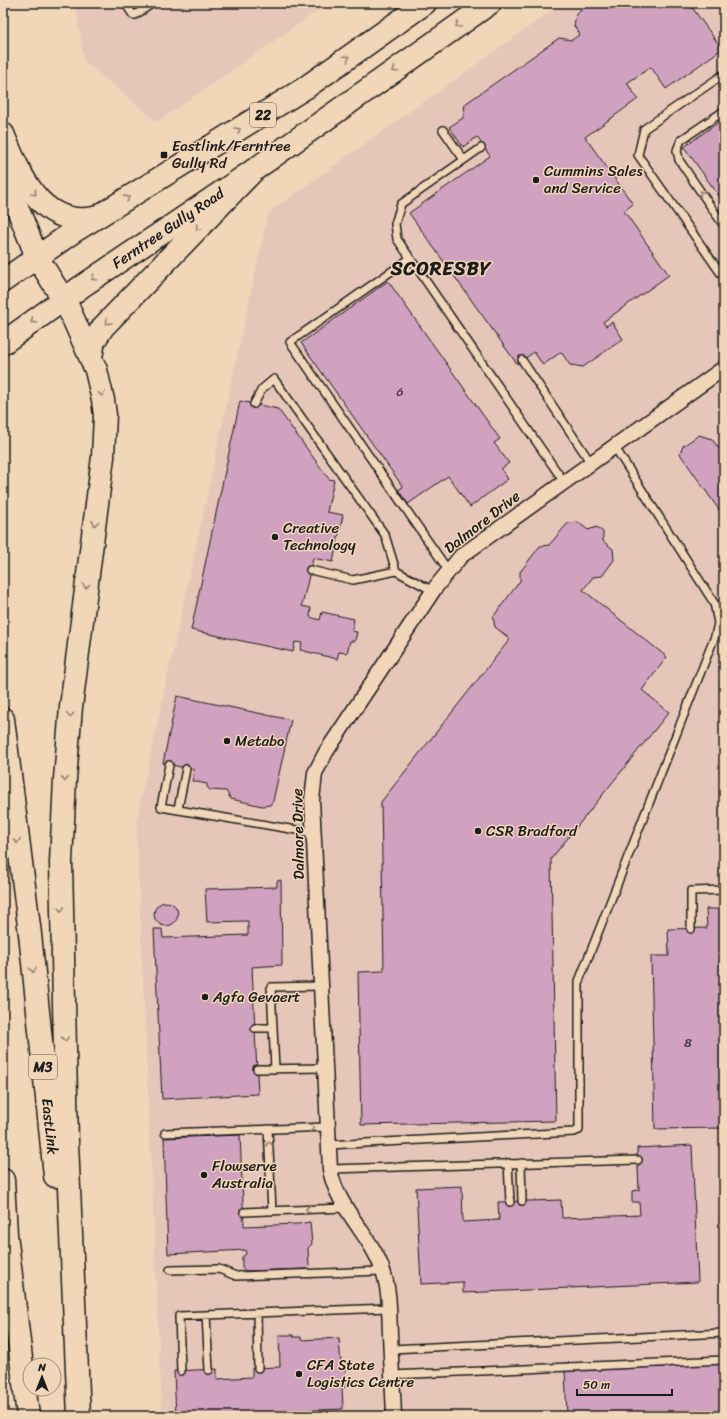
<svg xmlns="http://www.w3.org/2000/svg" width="727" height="1419" font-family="Sriracha,sans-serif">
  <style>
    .built { fill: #e7c6ba }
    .building { fill: #d1a1c0; stroke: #1c1c1c }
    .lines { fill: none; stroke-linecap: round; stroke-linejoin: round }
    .lane-casing { stroke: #1c1c1c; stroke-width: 10 }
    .street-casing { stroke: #1c1c1c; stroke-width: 17 }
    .primary-casing { stroke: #1c1c1c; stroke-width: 25 }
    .highway-casing { stroke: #1c1c1c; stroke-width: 25 }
    .lane { stroke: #f1d6b8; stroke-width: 7 }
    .street { stroke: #f1d6b8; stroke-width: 14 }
    .primary { stroke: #f1d6b8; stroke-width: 22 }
    .highway { stroke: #f1d6b8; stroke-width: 22 }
    .oneway { stroke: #918272 }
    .poi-dot { fill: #1c1c1c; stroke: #f1d6b8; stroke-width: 1.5 }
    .labels { text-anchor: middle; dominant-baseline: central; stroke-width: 3; stroke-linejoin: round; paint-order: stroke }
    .number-label { font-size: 13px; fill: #493d45 }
    .shield { fill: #f1d6b8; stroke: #5c544b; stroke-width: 1 }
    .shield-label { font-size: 14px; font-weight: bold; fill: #1c1c1c }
    .poi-label { font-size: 15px; fill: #1c1c1c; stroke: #f1d6b8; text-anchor: start }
    .street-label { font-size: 15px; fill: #1c1c1c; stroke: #f1d6b8 }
    .district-label { font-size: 19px; font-weight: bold; letter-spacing: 1px; fill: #1c1c1c; stroke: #f1d6b8 }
  </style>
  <rect width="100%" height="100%" fill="#f1d6b8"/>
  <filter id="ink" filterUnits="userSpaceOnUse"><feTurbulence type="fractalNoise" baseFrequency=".025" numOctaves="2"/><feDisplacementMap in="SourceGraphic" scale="8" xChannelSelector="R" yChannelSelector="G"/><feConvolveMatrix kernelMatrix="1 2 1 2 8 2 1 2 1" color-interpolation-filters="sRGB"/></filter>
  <g filter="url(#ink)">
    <path class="built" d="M75,3h254l-172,119 -73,-61z
      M562,3h162v1413h-562l-26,-594 132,-609z"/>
    <path class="building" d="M591,3h98l33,46 -56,40 -15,-22 -24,16 11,16 -53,38 48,67 -9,7 45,64 -66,47 3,4 6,-4 11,17 -40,28 -13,-2 -9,-13 -18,13 -9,-13 -17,12 -108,-151 81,-57 -13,-19 -14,10 -14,-20 14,-9 2,-14 94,-66 13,2 8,-6 -6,-8 2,-12z
      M724,118v85l-40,-56z
      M388,281l112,158 -6,4 15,20 -8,6 7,10 -38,28 -22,-31 -40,28 -10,-14 5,-3 -102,-144z
      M240,401l38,8 51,70 5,1 -7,32 16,3 -10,47 -20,-4 -11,48 9,2 -1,9 10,3 2,-8 32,7 -2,12 5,1 -2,9h-5l-3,12 -8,-1 -2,7 -37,-9 2,-7 -7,-1 -2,10 -102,-22z
      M699,435l13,4 8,11 4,-3v70l-44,-63 3,-8z
      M578,522l10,8 9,-3 6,5v9l10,8 1,11 -12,16 -9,1 -10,13 84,67 -25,33 27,22 -118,147 5,262 -195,4 -3,-153 26,-1 -3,-169 129,-163 -15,-12 -2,-10 27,-36v-9l20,-26 9,-1 19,-22z
      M177,696l114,24 -18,81 -3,4 -8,1 -31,-7 -5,-8 -16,-1 -3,-3v-3l-15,-3 2,-11 -31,-7z
      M281,880l1,85 -30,2 6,127 -96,5 -8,-170h8l1,9 85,-3v-14l-41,1 -2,-33 72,-2v-6z
      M154 914a12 12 0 1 1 24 0a12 12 0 1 1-24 0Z
      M706,909h18v219l-69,1 -4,-173h18l-1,-27 39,-1z
      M240,1135l4,91 54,-2 12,-2 2,22 -4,4 1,18 -3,3 -60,2 -4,-3v-11l4,-3 -1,-4 -77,4 -4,-116z
      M692,1145l6,137 -235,11v-11l-42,2 -5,-96 46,-2 1,36 36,-2 -1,-18 63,-2 1,18 78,-3 -1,-13h-7v-11l7,-1 -2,-42z
      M279,1335h14v2h8v3l38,-2 2,27h4l1,22h-4l1,22 -49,2 1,5h-119l-2,-45 43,-2v10l35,-2v-9l28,-1z
      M724,1364v52h-157l-2,-45z"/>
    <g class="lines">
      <g class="lane-casing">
        <path id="lane" d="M125,3l8,12h2l18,-12
          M724,74l-80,55 -6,26 86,123
          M724,111l-43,29 -4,10 2,10 45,66
          M443,130l21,30
          M481,148l-80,56 -6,20 2,15 167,243
          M409,259l-119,83 158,228
          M522,360l69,103
          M254,404l8,-15 12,-10 111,156 11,36 37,20
          M310,570l43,10 43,-9
          M169,765l-8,42 153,26
          M178,809l8,-40
          M691,929v-38l33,-1
          M255,1028h18
          M257,1069l67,-1
          M275,1069l-4,-82 50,-1
          M268,1129l4,82
          M165,1133l162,-6
          M328,1145l246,-13 5,-2v-149l136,-345 3,-13 -4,-20 -100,-157
          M508,1163l2,39
          M521,1163l1,38
          M330,1169l308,-9
          M244,1212l100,-4
          M170,1270l49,-1 17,7 147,-5
          M257,1313l1,55
          M206,1315l3,55
          M391,1349l333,-16
          M181,1371l-2,-55 210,-8
          M392,1375l332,-15"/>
      </g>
      <g class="street-casing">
        <path id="street" d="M394,1416c-1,-27 -3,-55 -4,-82 -1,-21 0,-43 -7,-63 -13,-38 -46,-62 -53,-102l-18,-369 3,-27 11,-21 109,-164 26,-32 263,-188"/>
      </g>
      <g class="primary-casing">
        <g id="primary">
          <path d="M3,281l70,-49 232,-144 120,-85"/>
          <path id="s1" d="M3,343l78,-56 173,-117 236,-167"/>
        </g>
      </g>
      <g class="highway-casing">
        <g id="highway">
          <path d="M3,134c17,41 38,94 91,84"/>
          <path d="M3,160l12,42 22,55 31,50 28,63 7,30 2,15 -2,42 -32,250 -6,72 -4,83 6,281 12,273"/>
          <path d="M91,357l3,-16 9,-14 151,-157"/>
          <path id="s2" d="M3,719l27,215 25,242"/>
          <path d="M3,1180l3,54 22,182"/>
        </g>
      </g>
      <use href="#lane" class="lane"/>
      <use href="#street" class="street"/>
      <use href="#primary" class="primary"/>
      <use href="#highway" class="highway"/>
    </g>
    <defs><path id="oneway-chevron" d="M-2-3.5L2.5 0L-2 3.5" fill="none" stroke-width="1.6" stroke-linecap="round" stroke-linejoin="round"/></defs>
    <g class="oneway">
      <use href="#oneway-chevron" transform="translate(458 25) rotate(145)"/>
      <use href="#oneway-chevron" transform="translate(347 58) rotate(-35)"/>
      <use href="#oneway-chevron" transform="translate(395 70) rotate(145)"/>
      <use href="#oneway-chevron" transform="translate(238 130) rotate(-30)"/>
      <use href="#oneway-chevron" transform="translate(34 193) rotate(49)"/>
      <use href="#oneway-chevron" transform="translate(702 193) rotate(-124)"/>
      <use href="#oneway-chevron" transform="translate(127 198) rotate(-32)"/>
      <use href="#oneway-chevron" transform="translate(198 228) rotate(134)"/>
      <use href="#oneway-chevron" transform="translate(94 278) rotate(146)"/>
      <use href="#oneway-chevron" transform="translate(33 321) rotate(144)"/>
      <use href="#oneway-chevron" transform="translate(108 322) rotate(133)"/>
      <use href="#oneway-chevron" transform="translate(102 394) rotate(79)"/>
      <use href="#oneway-chevron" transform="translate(95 523) rotate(98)"/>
      <use href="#oneway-chevron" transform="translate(86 586) rotate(97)"/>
      <use href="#oneway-chevron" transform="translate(70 715) rotate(95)"/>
      <use href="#oneway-chevron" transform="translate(65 779) rotate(94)"/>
      <use href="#oneway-chevron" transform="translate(17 841) rotate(82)"/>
      <use href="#oneway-chevron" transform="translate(61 909) rotate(89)"/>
      <use href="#oneway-chevron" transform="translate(33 970) rotate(85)"/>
      <use href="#oneway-chevron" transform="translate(65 1039) rotate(88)"/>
      <use href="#oneway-chevron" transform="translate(312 1128) rotate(-2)"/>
      <use href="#oneway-chevron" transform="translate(269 1144) rotate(-93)"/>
      <use href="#oneway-chevron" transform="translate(308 1209) rotate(178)"/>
    </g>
  </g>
  <g class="poi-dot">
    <rect x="160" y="151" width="8" height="8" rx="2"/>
    <circle cx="536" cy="180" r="4"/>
    <circle cx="275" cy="537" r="4"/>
    <circle cx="227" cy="741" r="4"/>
    <circle cx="478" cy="831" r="4"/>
    <circle cx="205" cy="997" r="4"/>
    <circle cx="204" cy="1175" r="4"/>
    <circle cx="299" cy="1374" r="4"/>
  </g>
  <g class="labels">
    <g class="number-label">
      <text x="400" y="391">6</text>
      <text x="688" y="1042">8</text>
    </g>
    <g class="shield">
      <rect x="250" y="103" width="26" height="24" rx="3"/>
      <rect x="29" y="1055" width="28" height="24" rx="3"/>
    </g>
    <g class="shield-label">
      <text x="263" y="115">22</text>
      <text x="43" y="1067">M3</text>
    </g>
    <g class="poi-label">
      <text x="172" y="146">Eastlink/Ferntree<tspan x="172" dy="17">Gully Rd</tspan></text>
      <text x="544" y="171">Cummins Sales<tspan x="544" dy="17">and Service</tspan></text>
      <text x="283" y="528">Creative<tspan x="283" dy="17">Technology</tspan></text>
      <text x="235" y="741">Metabo</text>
      <text x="486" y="831">CSR Bradford</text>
      <text x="213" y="997">Agfa Gevaert</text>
      <text x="212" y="1166">Flowserve<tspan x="212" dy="17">Australia</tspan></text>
      <text x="307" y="1365">CFA State<tspan x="307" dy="17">Logistics Centre</tspan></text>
    </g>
    <g class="street-label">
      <text stroke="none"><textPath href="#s1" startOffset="201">Ferntree Gully Road</textPath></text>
      <text transform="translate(482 522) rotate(-38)">Dalmore Drive</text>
      <text transform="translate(298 834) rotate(-91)">Dalmore Drive</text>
      <text stroke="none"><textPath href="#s2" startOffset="410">EastLink</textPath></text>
    </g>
    <g class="district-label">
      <text x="441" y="268">SCORESBY</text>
    </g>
  </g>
  <rect width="727" height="1419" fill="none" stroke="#f1d6b8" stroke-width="16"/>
  <rect x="8" y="8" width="711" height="1403" fill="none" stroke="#1c1c1c" stroke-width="1.5" filter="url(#ink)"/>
  <g transform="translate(42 1377)"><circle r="19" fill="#f1d6b8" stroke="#9c8c7a"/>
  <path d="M0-3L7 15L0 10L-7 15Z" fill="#1c1c1c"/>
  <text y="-6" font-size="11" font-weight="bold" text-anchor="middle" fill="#1c1c1c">N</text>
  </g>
  <path d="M577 1389v6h95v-6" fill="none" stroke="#1c1c1c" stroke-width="2"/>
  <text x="583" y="1389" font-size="12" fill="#1c1c1c" stroke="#f1d6b8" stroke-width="3" paint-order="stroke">50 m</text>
</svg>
